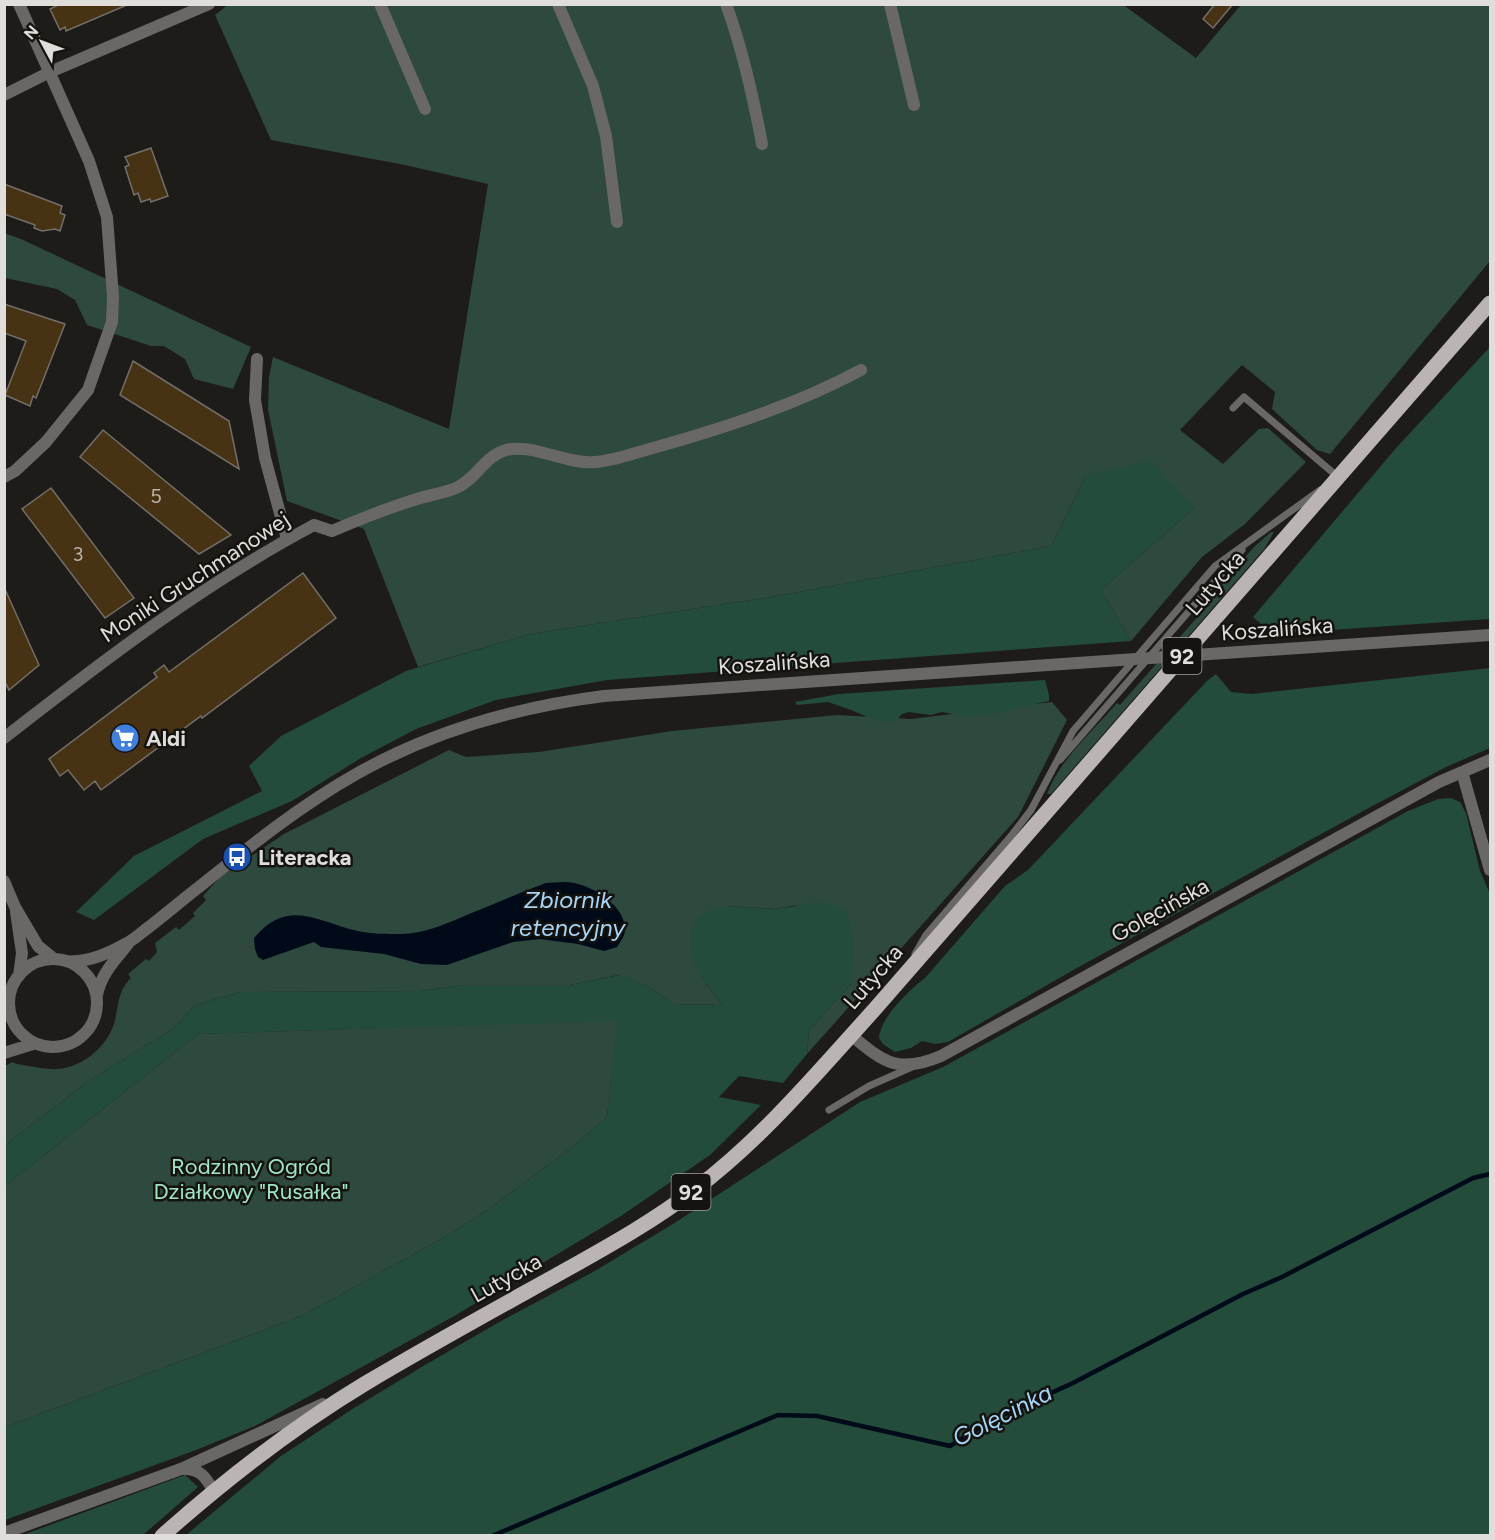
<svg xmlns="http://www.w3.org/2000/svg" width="1495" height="1540" font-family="Figtree,sans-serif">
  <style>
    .green { fill: #2e493d }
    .forest { fill: #244c3b }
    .water { fill: #000a18 }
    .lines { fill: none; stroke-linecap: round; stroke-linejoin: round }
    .stream { stroke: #000a18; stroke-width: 4.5 }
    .building { fill: #473213; stroke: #726f6a; stroke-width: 1.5 }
    .service { stroke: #6a6767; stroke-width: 7 }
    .minor { stroke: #6a6767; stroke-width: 12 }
    .tertiary { stroke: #6a6767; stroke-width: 12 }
    .primary { stroke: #bab4b4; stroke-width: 15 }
    .tertiary-bridge { stroke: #6a6767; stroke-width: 12 }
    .labels { text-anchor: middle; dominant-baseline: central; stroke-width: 5; stroke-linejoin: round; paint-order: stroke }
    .number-label { font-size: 20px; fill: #bab3a9 }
    .shield { fill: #15130f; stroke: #a3a19e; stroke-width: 1.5 }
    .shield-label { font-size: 21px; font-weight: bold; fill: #e0dedb }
    .street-label { font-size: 22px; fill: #e0dedb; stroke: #15130f }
    .poi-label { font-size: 22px; font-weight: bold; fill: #e0dedb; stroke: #15130f; text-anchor: start }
    .park-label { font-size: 22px; fill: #9fe6c6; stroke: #15130f }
    .water-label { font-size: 24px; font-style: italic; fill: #a7d5f7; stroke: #15130f }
  </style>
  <rect width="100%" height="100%" fill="#1e1c18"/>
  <path class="green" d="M229,4h893l74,54 45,-53h249v256l-160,193 -13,-4 -45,-41 3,-17 -33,-27 -62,65 43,34 36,-35 9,-1 38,34 -61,62 -43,33 -71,84 -30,-51 93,-82 -108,-33 -35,71 -280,51 -241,37 -112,33 -54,-138 -77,-28 -19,-91 1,-33 4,-20 176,72 39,-245 -83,-19 -134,-25 -56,-125z
    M4,233l17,6 230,108 -18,42 -39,-10 -9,-20 -21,-13h-13l-64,-21 -12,-25 -18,-11 -52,-11z
    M1271,532h3l-9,16 -214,246h-4c13,-35 46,-63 70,-91l3,2 81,-92 -3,-3 57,-64z
    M1052,702l15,18 -49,97 -211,237 2,-24 42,-46 -55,-79 -20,4 -48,-3 -27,71 21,28 -48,-1 -27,-18 -29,-11 -48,10h-107l-42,6 -181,1 -45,13 -22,24 -83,51 -85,65v-79l7,-4 5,2c14,2 29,6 42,5 26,-3 50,-24 56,-49 4,-17 3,-29 16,-42l-3,-4 18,-15 3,2 8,-9 -2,-9 21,-16 3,3 16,-14 -2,-3 13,-13 -3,-4 17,-19 64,-43 165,-84 17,7 73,-5 133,-21 165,-16 74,4z
    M618,1020l-11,97 -36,31 -82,61 -39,25 -146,81 -299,112v-241l193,-152z"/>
  <path class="forest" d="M1490,347v272l-217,15 -20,-17 144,-170z
    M1151,460l43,48 -93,82 30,51 -524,39 -111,20 -80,29 -55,29 -69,43 -89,38 -109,81 -18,-8 58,-56 128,-65 -13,-25 32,-30 125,-65 124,-37 241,-37 280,-51 35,-71z
    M1490,668v80l-44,19 -81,43 -290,159 -127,73 -13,2 -13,-3 -11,7 -16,4 -12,-8 -4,-6c1,-20 30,-48 46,-60l80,-92 23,-16 179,-189 9,-7 15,18 20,2z
    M1045,680l4,15v6l-65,15h-21l-21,-4 -11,3 -23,-3 -6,2 -5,6 -15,3 -31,-13 -23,-8 -31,3 -2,-3 44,-8z
    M1451,798l9,4 6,11 14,58 10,23v641h-1304l95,-79 73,-48 71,-43 76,-44 92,-49 80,-48 187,-122 83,-35 465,-256 30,-12z
    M819,902l27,7 8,37 -3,38 -42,46 -2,24 -24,29 -44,-7 -20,21 42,8 -51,50 -89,61 -165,99 -201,111 -59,24 -191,70v-93l299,-112 146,-81 39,-25 82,-61 36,-31 10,-96 -419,13 -193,152v-41l85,-65 83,-51 22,-24 45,-13 181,-1 42,-6h107l49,-10 28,11 27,18 48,1 -21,-28 -11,-24 1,-28 18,-15 19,-4 48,3z
    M185,1475l13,12 -55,48 -123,1z"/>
  <path class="water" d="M546,883c9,0 19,-2 28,0 21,4 52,24 51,47 0,6 -5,12 -8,17l-13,4 -26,-7 -38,-5 -27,3 -66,23 -26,-1 -37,-10 -63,-7 -7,-5 -51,18 -5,-3 -3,-8 -1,-11c34,-41 64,-16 104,-7 13,3 29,3 42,3 26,0 50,-12 74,-22 24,-10 48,-20 72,-29z"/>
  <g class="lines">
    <path class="stream" d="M492,1536l286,-121 39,1 133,30 40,-25 83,-38 170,-89 39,-17 191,-99 17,-4"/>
  </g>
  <path class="building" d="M60,4h66l1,1 -61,26 -1,-4 -5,3 -10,-21z
    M1215,4h18l-20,24 -10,-9z
    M151,148l17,48 -17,6 -1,-3 -9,3 -3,-9 -4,2 -9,-28 4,-2 -4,-8z
    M4,184l58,22 -2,7 5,2 -5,16 -5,-2 -13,2 -8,-3 1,-3 -31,-11z
    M4,304l61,20 -29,74 -3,-2 -3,10 -25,-11 21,-54 -22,-8z
    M133,361l96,60 10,48 -119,-74z
    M103,430l128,105 -32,19 -119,-97z
    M51,488l83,110 -29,20 -83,-109z
    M303,573l33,45 -134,100 -1,-2 -100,74 -6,-9 -11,9 -16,-20 -8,6 -11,-17 108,-82 -3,-4 10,-8 5,7z
    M4,587l35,78 -30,25 -5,-10z"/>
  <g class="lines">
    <path class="service" d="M1233,408l11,-11 94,80 -2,1
      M1060,760l182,-210
      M915,954l11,-19 85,-99 20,-26 42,-79 142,-165 105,-76
      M829,1110l40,-24 43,-19"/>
    <path class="minor" d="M380,4l45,105
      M558,4l35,82 13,50 11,86
      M726,4c17,46 27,92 36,140
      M890,4l24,101
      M4,95l46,-23 159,-68
      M257,359l-2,41 10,58 22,81
      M4,477l11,-6 31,-29 42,-52 24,-68 1,-25 -6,-80 -18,-56 -70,-157
      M4,738c100,-78 199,-154 310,-213l18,6c28,-12 56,-23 85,-32 13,-4 27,-6 39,-11 21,-9 28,-32 50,-38 26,-7 62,15 89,12 19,-1 39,-9 58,-14 71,-20 143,-43 208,-78
      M1462,772l28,98
      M851,1035c33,28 48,39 90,21l498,-274 51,-22
      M182,1469c18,-1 24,8 32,23
      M4,1533l177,-64 142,-65"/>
    <path class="tertiary" d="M1254,651l236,-16
      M4,881l11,26 23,39 16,13
      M16,912l6,41 -3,23
      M9 1003a44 44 0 1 1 88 0a44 44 0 1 1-88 0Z
      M67,961c21,2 42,-8 60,-18 8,-4 15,-11 22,-16 17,-13 33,-27 50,-40 51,-41 102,-82 159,-114 77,-43 159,-66 246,-77l473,-33
      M97,995c4,-21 18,-35 31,-51
      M4,1053l29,-9"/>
    <path class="primary" d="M162,1536c64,-57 131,-109 204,-153 62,-37 126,-72 189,-107 48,-27 96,-53 139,-86 68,-51 123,-117 180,-180l616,-707"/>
    <path class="tertiary-bridge" d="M1077,663l177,-12"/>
  </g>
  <defs>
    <g id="supermarket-disc" transform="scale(1.5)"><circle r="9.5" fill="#3f7fe0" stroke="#15130f"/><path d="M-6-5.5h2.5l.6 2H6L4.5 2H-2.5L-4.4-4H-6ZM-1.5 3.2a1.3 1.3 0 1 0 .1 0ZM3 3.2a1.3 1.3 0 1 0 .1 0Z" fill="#fff"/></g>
    <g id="bus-disc" transform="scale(1.5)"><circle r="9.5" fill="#1a4fb4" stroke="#15130f"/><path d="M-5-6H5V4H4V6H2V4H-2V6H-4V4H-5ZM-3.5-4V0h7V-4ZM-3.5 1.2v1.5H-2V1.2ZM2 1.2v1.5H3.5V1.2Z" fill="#fff"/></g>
  </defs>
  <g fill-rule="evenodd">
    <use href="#supermarket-disc" x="125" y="738"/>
    <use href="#bus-disc" x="237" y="857"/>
  </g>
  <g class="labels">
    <g class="number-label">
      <text x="156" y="496">5</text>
      <text x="78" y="554">3</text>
    </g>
    <g class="shield">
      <rect x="1162.5" y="638" width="39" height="36" rx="4.5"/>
      <rect x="671.5" y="1174" width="39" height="36" rx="4.5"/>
    </g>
    <g class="shield-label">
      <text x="1182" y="656">92</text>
      <text x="691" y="1192">92</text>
    </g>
    <g class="street-label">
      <text transform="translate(195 577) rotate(-33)">Moniki Gruchmanowej</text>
      <text transform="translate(1215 583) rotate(-49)">Lutycka</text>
      <text transform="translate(1277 629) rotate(-4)">Koszalińska</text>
      <text transform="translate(774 663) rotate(-4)">Koszalińska</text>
      <text transform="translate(1160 910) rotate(-29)">Golęcińska</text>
      <text transform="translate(873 977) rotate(-49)">Lutycka</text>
      <text transform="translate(506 1278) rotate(-29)">Lutycka</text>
    </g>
    <g class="poi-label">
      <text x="146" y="738">Aldi</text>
      <text x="258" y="857">Literacka</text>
    </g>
    <g class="park-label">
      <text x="251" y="1166">Rodzinny Ogród<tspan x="251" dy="25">Działkowy "Rusałka"</tspan></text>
    </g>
    <g class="water-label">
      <text x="568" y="899">Zbiornik<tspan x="568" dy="28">retencyjny</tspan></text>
      <text transform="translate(1002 1415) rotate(-27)">Golęcinka</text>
    </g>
  </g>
  <rect width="1495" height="1540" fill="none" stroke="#e0dedb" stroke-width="12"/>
  <g transform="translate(42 42) rotate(311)" stroke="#15130f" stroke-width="4.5" paint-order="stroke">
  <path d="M0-4.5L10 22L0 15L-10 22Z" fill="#e0dedb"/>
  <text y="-9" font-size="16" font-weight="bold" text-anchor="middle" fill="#e0dedb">N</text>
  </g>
</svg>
